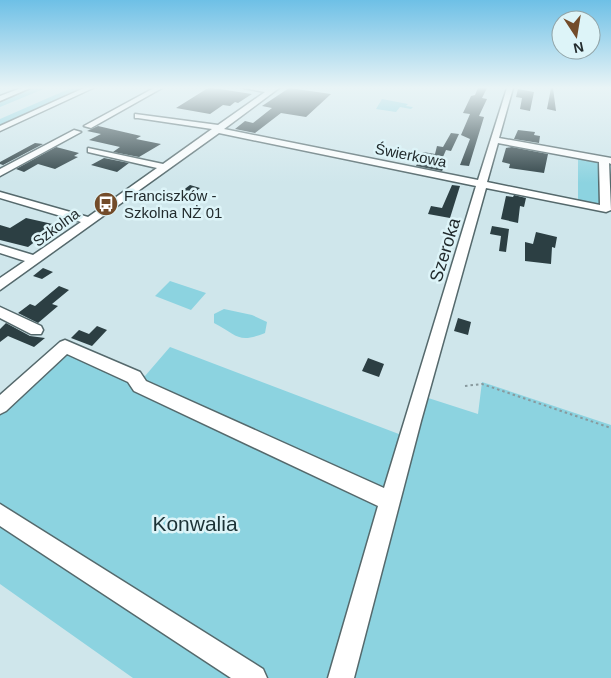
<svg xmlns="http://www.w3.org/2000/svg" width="611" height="678" font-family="Arial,sans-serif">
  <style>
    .green { fill: #8cd3e0 }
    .building { fill: #2c3f43 }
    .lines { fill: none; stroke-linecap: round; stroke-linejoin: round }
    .minor-casing { stroke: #55696c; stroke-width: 3 }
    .path { stroke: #88999d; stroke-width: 2; stroke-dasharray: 2.5 3; stroke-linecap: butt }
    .minor { fill: #fff; fill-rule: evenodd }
    .labels { text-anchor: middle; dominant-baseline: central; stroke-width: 5; stroke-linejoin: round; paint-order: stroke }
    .far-street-label { font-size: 15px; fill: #222b2d; stroke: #ddf4f8 }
    .far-poi-label { font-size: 15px; fill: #222b2d; stroke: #ddf4f8; text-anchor: start }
    .street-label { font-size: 18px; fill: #222b2d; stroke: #ddf4f8 }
    .near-park-label { font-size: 21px; fill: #1c3236; stroke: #ddf4f8 }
  </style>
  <rect width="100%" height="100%" fill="#cfe6eb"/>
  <path class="green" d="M32,88h14l-46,19v-6z
    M71,88h17l-88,39v-8z
    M382,99l26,5 -2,2 7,1 -2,2 -11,-2 -4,5 -20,-3z
    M578,154l33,5v53l-33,-7z
    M170,281l36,12 -15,17 -36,-14z
    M224,309l28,6 15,7 -2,11c-27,11 -28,2 -51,-10v-9z
    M65,342l80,34 25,-29 242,92 10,-43 56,18 4,-32 129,43v253h-478l-133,-94v-182z"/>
  <path class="building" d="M208,88h5l39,6 -14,9 -3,-1 -5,4 -7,-1 -13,9 -34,-6z
    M289,88l42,6 -25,23 -25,-4 -26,20 -20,-4 10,-8 8,2 19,-15 -10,-2z
    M478,88h9l-5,10 5,1 -8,17 5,1 -15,49 -9,-1 10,-26 -9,-4 9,-21 -7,-1 8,-17 4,-1z
    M551,88h2l3,23 -9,-2z
    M518,89l16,3 -4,19 -10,-2 2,-11 -6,-1z
    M98,126l43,10 -5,3 25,5 -22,13 -26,-5 7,-5 -31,-7 12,-6 -14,-3z
    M518,130l17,2 -1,3 6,1 -1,7 -25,-4z
    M451,133l8,1 -8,17 -5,-1 -7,16 5,2 -2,3 -26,-5 7,-14 12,2 2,-8 6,1z
    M35,143l8,1 -40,21 -3,-1v-2z
    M56,147l23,6 -5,3 4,1 -23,12 -17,-5 -14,8 -8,-3z
    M512,147l36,7 -4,19 -35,-5 1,-4 -8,-2 4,-14z
    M104,158l25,5 -12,9 -26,-7z
    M190,185l10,3 -16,12 -10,-3z
    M452,185l8,1 -10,32 -22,-4 3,-8 11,2z
    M514,195l12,3 -2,9 -4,-1 -2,17 -17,-4 5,-23 7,1z
    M26,218l31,7 -29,22 -28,-7v-15l10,3z
    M492,226l17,3 -3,23 -7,-1 2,-15 -11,-2z
    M536,232l21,5 -2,11 -3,-1 -1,17 -26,-3v-19l8,2z
    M43,268l10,4 -11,7 -9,-3z
    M59,286l10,4 -17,14 6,2 -20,17 -20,-10 12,-9 5,2z
    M458,318l13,4 -3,13 -14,-4z
    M6,323l24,13 15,2 -11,9 -26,-11 -8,6v-13z
    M97,326l10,4 -15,16 -21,-8 8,-8 10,4z
    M368,358l16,6 -5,13 -17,-6z"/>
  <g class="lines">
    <g class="minor-casing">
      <path id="minor" d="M21,88h9l-30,13v-5z
        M84,88h9l-93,43v-5z
        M154,88h8l-71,40 -7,-2z
        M244,88h35l-55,41 254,51 29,-92h6l-14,50 112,20v6l-2,-1 2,47 -5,2 -120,-24 -65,233 -67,257h-26l50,-172 -244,-115 -6,-9 -61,-28 -61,57 -6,3v-19l60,-53 5,-2 75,32 6,9 238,107 92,-302 -257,-53 -219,157v-12l25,-17 -25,-8v-8l33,10 48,-33 -81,-24v-6l88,25 69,-49 -69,-16v-4l75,16 49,-35 -74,-11h-3v-4l83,11 47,-33zM498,143l101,19 1,43 -113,-23z
        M74,130l7,2 -81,44v-7z
        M0,307l41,19 2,4 -2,4h-10l-31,-16z
        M0,504l263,165 4,9h-36l-231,-152z"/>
    </g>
    <path class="path" d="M465,386l17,-2 129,44"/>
    <use href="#minor" class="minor"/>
  </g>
  <linearGradient id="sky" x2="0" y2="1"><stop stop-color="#6ec0e6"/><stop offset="0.48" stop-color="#e9f4f6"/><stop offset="1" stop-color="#e9f4f6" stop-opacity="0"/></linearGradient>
  <rect width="611" height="183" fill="url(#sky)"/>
  <defs>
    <g id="bus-disc" transform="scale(1.25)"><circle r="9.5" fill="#734c2a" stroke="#ddf4f8"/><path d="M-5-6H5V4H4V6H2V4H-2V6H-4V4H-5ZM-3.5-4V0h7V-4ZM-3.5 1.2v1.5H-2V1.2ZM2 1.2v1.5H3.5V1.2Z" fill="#fff"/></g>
  </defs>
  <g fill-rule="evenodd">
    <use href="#bus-disc" x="106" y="204"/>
  </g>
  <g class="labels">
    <g class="far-street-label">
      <text transform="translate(411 155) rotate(11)">Świerkowa</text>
      <text transform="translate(56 227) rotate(-36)">Szkolna</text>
    </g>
    <g class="far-poi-label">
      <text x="124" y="195">Franciszków -<tspan x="124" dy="17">Szkolna NŻ 01</tspan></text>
    </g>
    <g class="street-label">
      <text transform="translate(445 250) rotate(-73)">Szeroka</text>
    </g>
    <g class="near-park-label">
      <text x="195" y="523">Konwalia</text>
    </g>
  </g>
  <g transform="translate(576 35) rotate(168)"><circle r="24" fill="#ddf4f8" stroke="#92a4a7"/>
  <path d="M0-4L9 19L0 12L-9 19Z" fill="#734c2a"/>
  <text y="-8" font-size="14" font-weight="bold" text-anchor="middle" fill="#222b2d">N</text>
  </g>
</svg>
